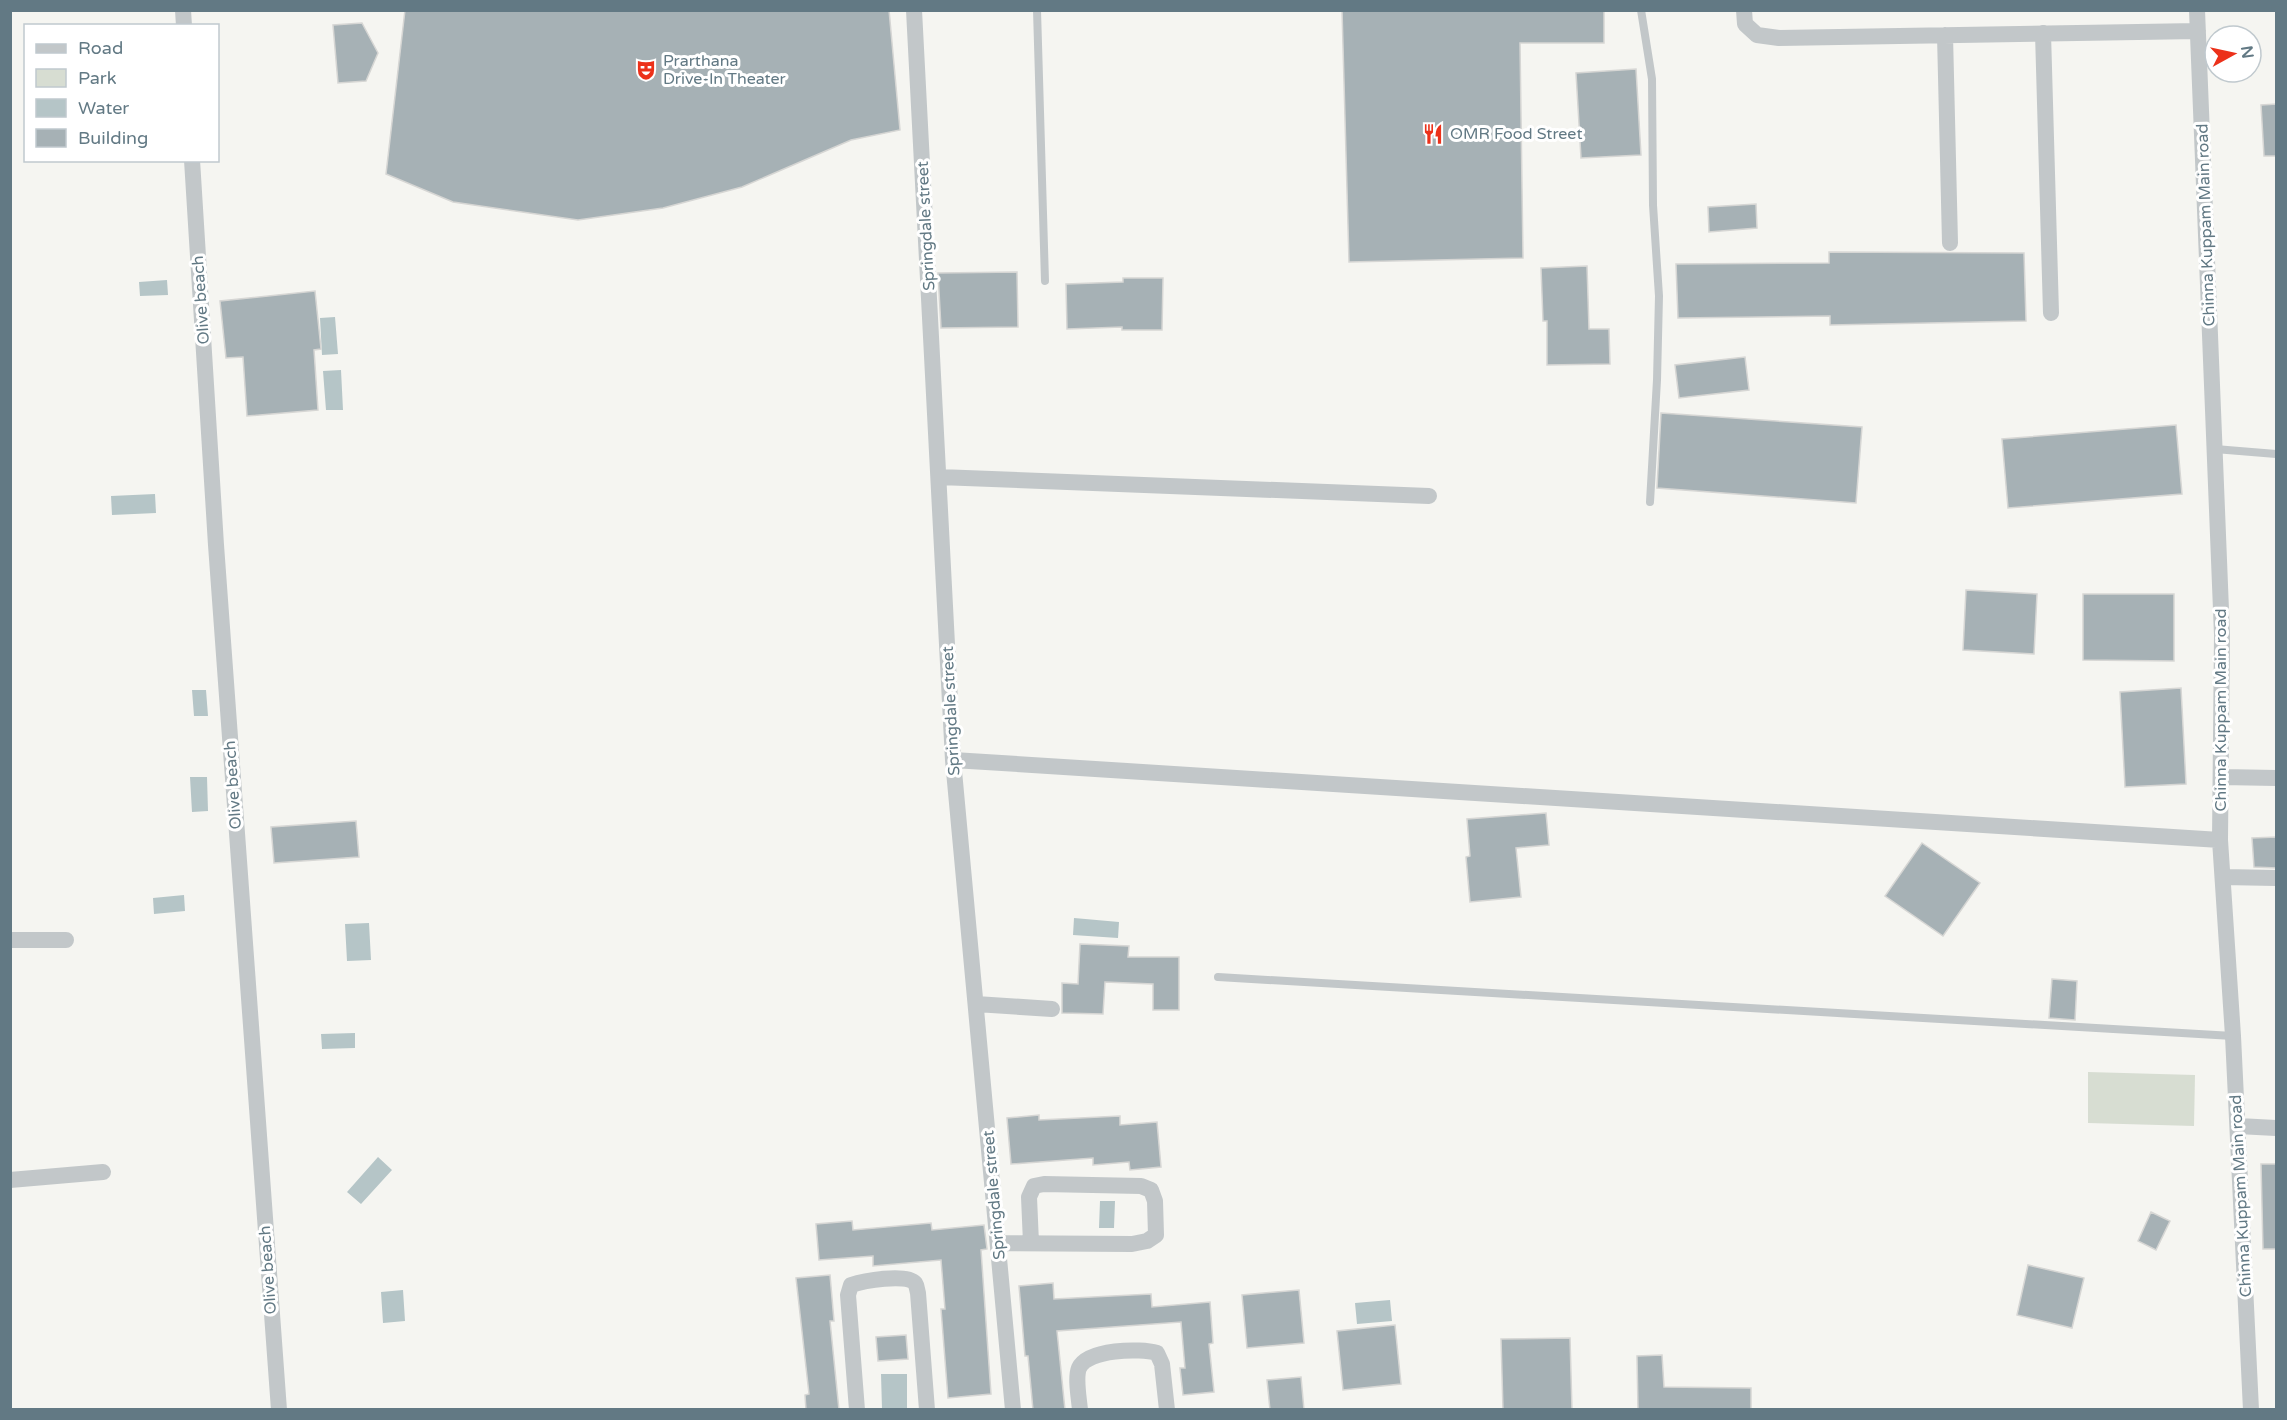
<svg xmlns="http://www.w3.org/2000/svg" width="2287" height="1420" font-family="'Varela Round',sans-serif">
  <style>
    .green { fill: #d7ddd2 }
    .water { fill: #b5c5c7 }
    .building { fill: #a6b1b5; stroke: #d6d6d4; stroke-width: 1.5 }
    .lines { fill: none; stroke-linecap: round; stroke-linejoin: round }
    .lane { stroke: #c2c7c9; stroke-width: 8 }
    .street { stroke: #c2c7c9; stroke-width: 16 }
    .labels { text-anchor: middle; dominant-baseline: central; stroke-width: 6; stroke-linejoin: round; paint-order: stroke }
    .poi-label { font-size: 16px; fill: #627984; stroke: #fff; text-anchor: start }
    .street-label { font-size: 16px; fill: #627984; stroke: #fff }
  </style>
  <rect width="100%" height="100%" fill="#f5f5f1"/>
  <path class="green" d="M2088,1072l107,3 -1,51 -106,-3z"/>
  <path class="water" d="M167,280l1,15 -28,1 -1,-14z
    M335,317l3,37 -16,1 -2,-37z
    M341,370l2,40h-17l-3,-39z
    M155,494l1,19 -44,2 -1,-19z
    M192,690h14l2,26h-14z
    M190,777h17l1,34 -16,1z
    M184,895l1,16 -31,3 -1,-16z
    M1074,918l45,4 -1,16 -45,-3z
    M369,923l2,37 -24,1 -2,-37z
    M355,1033v15l-33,1 -1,-15z
    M378,1157l14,13 -31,34 -14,-12z
    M1100,1201h15l-1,27h-15z
    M403,1290l2,31 -22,2 -2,-31z
    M1390,1300l2,21 -35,3 -2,-21z
    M881,1374h26v35h-25z"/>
  <path class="building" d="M405,10h484l11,120 -49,10 -109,47 -79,21 -85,12 -125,-18 -67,-28z
    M1342,10h262v33h-84l3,215 -174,4z
    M362,23l16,30 -12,28 -28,2 -5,-58z
    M1636,69l5,86 -60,3 -5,-85z
    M2277,104v52h-13l-3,-51z
    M1756,204l1,24 -48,4 -1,-25z
    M1829,252l195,1 2,68 -196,4v-9l-152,2 -2,-54 153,-1z
    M1587,266l2,63h20l1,35 -63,1v-44h-4l-2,-53z
    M1017,272l1,55 -77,1 -3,-55z
    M1123,278h40l-1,52h-40v-3l-55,2 -1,-45 57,-2z
    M315,291l6,58 -7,1 4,60 -71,6 -4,-59 -17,1 -6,-57z
    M1745,357l4,33 -70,8 -4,-33z
    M1661,413l201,14 -6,76 -199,-15z
    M2176,425l6,69 -174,14 -6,-69z
    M1966,590l71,4 -3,60 -71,-4z
    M2083,594h91v67l-91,-1z
    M2181,688l5,96 -61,3 -5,-95z
    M1546,813l3,32 -33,3 5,49 -51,5 -4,-45 4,-1 -3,-37z
    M356,821l3,36 -85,6 -3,-36z
    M2277,837v31l-23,-1 -2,-29z
    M1922,843l58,40 -37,53 -58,-40z
    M1080,944l49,2 -1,11h51v53h-26v-26l-48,-2 -2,32 -41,-1v-30l16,1z
    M2052,979l25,2 -2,39 -26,-2z
    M1039,1115v5l81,-4v9l37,-3 4,45 -31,3 -1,-8 -36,3v-7l-82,6 -4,-46z
    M2261,1164h16v85h-14z
    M2151,1212l19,9 -14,29 -18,-9z
    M852,1221l1,9 78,-7 1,7 52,-5 3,24 -6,1 10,144 -43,4 -7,-89h4l-4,-49 -68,6v-10l-54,4 -3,-36z
    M2028,1265l56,13 -12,50 -55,-13z
    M830,1275l4,46h-4l9,89h-33l-1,-15 4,-1 -13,-116z
    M1053,1283l1,16 97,-5 1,13 58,-5 3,41 -4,1 5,48 -31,3 -3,-27h5l-4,-46 -124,9 8,79h-32l-5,-54h-3l-6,-70z
    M1299,1290l5,53 -57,5 -5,-53z
    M1395,1325l6,59 -58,6 -6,-59z
    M906,1335l2,24 -30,2 -2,-24z
    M1570,1338l2,72h-69l-2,-71z
    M1662,1355l2,32 87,1v22h-113l-1,-54z
    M1301,1377l3,33h-34l-3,-30z"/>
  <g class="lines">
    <path class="lane" d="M1037,10l8,271
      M1641,10l11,69 1,126 6,91 -2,84 -7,122
      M2215,449l61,5
      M1218,977l1015,59"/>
    <path class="street" d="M183,10l1,16
      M914,10l39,750 60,650
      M1744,10l1,14 12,11 22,3 419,-7
      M2197,10l25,625 -2,205 13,196 18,374
      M2043,33l8,280
      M1945,35l5,208
      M192,160l24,385 63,865
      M939,477l490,19
      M953,760l1267,80
      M2222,777l54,1
      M2223,877l53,1
      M10,940h56
      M976,1004l76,5
      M2238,1126l38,2
      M10,1180l93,-8
      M998,1243l134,1 15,-3 9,-6 -1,-34 -4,-11 -10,-4 -97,-2 -10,2 -5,11 2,46
      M857,1410l-9,-115 3,-10c12,-4 55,-12 64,-2 2,3 2,7 3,10l9,117
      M1080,1410c-1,-12 -5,-32 -1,-42 9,-19 61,-20 78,-15l5,11 5,46"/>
  </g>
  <defs>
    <g id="theatre-bare" transform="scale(1.62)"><path d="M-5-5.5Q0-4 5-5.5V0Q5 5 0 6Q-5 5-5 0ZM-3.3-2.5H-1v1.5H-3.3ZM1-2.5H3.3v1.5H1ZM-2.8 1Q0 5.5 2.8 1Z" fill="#ec311a" stroke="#fff" stroke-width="2.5" paint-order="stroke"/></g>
    <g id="restaurant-bare" transform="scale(1.62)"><path d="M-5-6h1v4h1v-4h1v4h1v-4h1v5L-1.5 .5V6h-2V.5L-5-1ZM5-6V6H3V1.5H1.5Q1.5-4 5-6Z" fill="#ec311a" stroke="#fff" stroke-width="2.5" paint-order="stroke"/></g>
  </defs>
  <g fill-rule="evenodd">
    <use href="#theatre-bare" x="646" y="70"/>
    <use href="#restaurant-bare" x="1433" y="134"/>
  </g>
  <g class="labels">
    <g class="poi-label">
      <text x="663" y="61">Prarthana<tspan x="663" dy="18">Drive-In Theater</tspan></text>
      <text x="1450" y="134">OMR Food Street</text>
    </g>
    <g class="street-label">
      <text transform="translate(2206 225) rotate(-92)">Chinna Kuppam Main road</text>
      <text transform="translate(926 226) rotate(-93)">Springdale street</text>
      <text transform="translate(201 300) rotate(-94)">Olive beach</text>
      <text transform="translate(2221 710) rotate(-90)">Chinna Kuppam Main road</text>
      <text transform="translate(951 711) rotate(-93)">Springdale street</text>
      <text transform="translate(233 785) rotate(-94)">Olive beach</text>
      <text transform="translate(994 1195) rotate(-95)">Springdale street</text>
      <text transform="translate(2241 1196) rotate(-93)">Chinna Kuppam Main road</text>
      <text transform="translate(268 1270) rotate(-94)">Olive beach</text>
    </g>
  </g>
  <rect width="2287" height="1420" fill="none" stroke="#627984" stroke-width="24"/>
  <rect x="24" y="24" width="195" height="138" fill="#ffffff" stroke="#c0c9ce" stroke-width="1.5"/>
  <rect x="36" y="44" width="30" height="9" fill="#c2c7c9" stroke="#c0c9ce" stroke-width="1.5"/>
  <text x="78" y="54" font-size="18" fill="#627984">Road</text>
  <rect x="36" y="69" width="30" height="18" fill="#d7ddd2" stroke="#c0c9ce" stroke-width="1.5"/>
  <text x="78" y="84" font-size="18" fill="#627984">Park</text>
  <rect x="36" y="99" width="30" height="18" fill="#b5c5c7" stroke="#c0c9ce" stroke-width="1.5"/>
  <text x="78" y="114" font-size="18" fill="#627984">Water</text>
  <rect x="36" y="129" width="30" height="18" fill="#a6b1b5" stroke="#c0c9ce" stroke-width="1.5"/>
  <text x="78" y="144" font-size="18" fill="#627984">Building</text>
  <g transform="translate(2233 54) rotate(82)"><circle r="28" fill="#ffffff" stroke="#c0c9ce" stroke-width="1.5"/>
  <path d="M0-4.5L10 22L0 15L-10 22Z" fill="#ec311a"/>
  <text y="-9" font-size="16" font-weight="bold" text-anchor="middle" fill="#627984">N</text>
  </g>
</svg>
